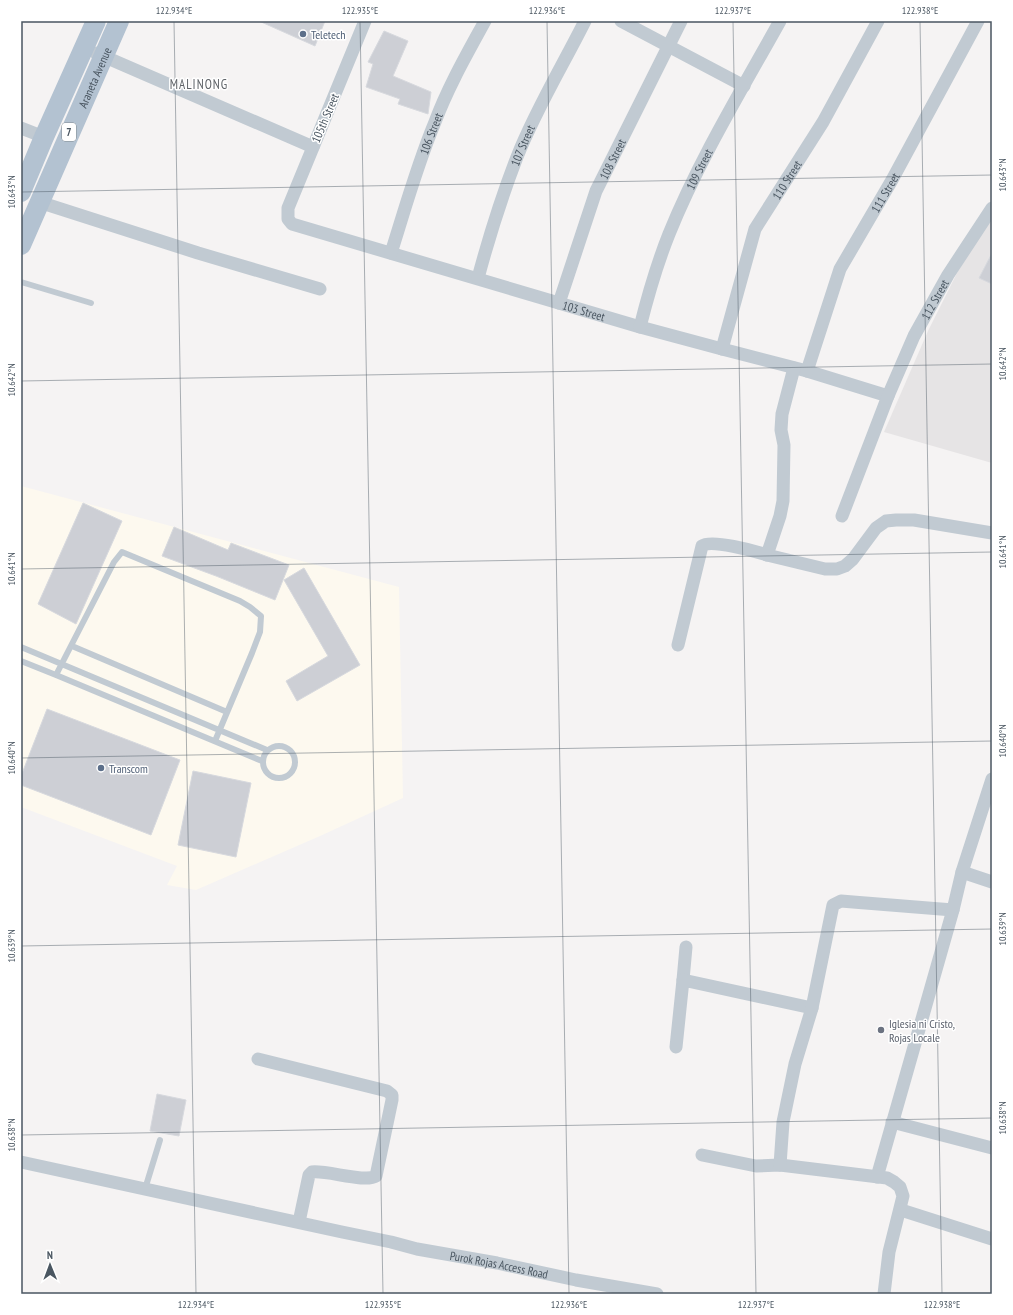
<svg xmlns="http://www.w3.org/2000/svg" width="1013" height="1315" font-family="'PT Sans Narrow',sans-serif">
  <style>
    .commercial { fill: #fdf9ef }
    .education { fill: #e6e4e5 }
    .building { fill: #cdcfd5; stroke: #d7d9de }
    .lines { fill: none; stroke-linecap: round; stroke-linejoin: round }
    .service { stroke: #c1cad2; stroke-width: 6 }
    .minor { stroke: #c1cad2; stroke-width: 13 }
    .primary { stroke: #b3c2d1; stroke-width: 20 }
    .ticks { fill: none; stroke: #4a5661; stroke-width: 1; stroke-opacity: 0.45 }
    .service-dot { fill: #5c6f8a; stroke: #fff; stroke-width: 1.5 }
    .worship-dot { fill: #6b7280; stroke: #fff; stroke-width: 1.5 }
    .labels { text-anchor: middle; dominant-baseline: central; stroke-width: 3; stroke-linejoin: round; paint-order: stroke }
    .shield { fill: #fff; stroke: #808990; stroke-width: 1 }
    .shield-label { font-size: 11px; font-weight: bold; fill: #4a5661 }
    .service-label { font-size: 12px; fill: #4e5e75; stroke: #fff; text-anchor: start }
    .street-label { font-size: 12px; fill: #4a5661; stroke: #fff }
    .worship-label { font-size: 12px; fill: #5b616d; stroke: #fff; text-anchor: start }
    .neighbourhood-label { font-size: 13px; letter-spacing: 1px; fill: #5f6368; stroke: #fff }
    .neatline { fill: none; stroke: #4a5661; stroke-width: 1.5 }
    .ticks-label { font-size: 10px; text-anchor: middle; fill: #4a5661 }
  </style>
  <rect width="100%" height="100%" fill="#f5f3f3"/>
  <path class="commercial" d="M21,486l378,101 4,211 -83,38 -124,54 -29,-5 10,-19 -156,-59z"/>
  <path class="education" d="M992,215v248l-108,-31 44,-101 29,-58z"/>
  <path class="building" d="M259,21h66l-10,25z
    M384,31l24,10 -15,35 38,16 -3,22 -30,-10 2,-5 -34,-12 7,-23 -5,-2z
    M992,253v31l-13,-6z
    M83,503l39,18 -46,103 -38,-20z
    M174,527l54,23 3,-7 58,22 -14,35 -59,-24 -54,-20z
    M304,568l56,97 -63,36 -11,-20 42,-25 -44,-76z
    M47,709l133,51 -29,75 -130,-50v-9z
    M193,771l58,12 -15,74 -58,-12z
    M157,1094l29,6 -7,36 -29,-5z"/>
  <g class="lines">
    <path class="service" d="M21,282l70,21
      M72,646l155,66
      M21,647l246,103
      M21,661l35,14 206,86
      M56,675l58,-113 8,-10 118,49 10,6 11,9 -1,16 -8,21 -37,88
      M263 762a16 16 0 1 1 32 0a16 16 0 1 1-32 0Z
      M145,1189l15,-49"/>
    <g class="minor">
      <path id="s1" d="M365,21l-77,187v11l4,5 348,103 82,22 85,22 81,25"/>
      <path d="M621,21l123,65"/>
      <path d="M96,53l217,94"/>
      <path d="M21,128l23,9"/>
      <path d="M39,202l159,51 122,36"/>
      <path id="s2" d="M391,253c14,-44 26,-88 44,-131 13,-35 32,-68 50,-101"/>
      <path id="s3" d="M478,278c11,-41 24,-82 39,-121 18,-46 46,-92 68,-136"/>
      <path id="s4" d="M559,303l37,-112 85,-170"/>
      <path id="s5" d="M640,327c8,-32 17,-63 29,-93 30,-74 72,-143 111,-213"/>
      <path id="s6" d="M722,349l33,-120 68,-107 55,-101"/>
      <path id="s7" d="M807,371l33,-102 52,-89 86,-159"/>
      <path id="s8" d="M842,516l46,-120 26,-60 34,-61 44,-67"/>
      <path d="M767,555l58,14h12l8,-3 8,-7 23,-31 10,-7 10,-1h18l78,13"/>
      <path d="M678,645l24,-99c9,-7 53,5 65,9l13,-39 3,-15 1,-56 -3,-15 1,-16 12,-46"/>
      <path d="M962,872l30,10"/>
      <path d="M683,980l3,-33"/>
      <path d="M676,1047l7,-67 129,28"/>
      <path d="M258,1059l129,32 5,4v5l-16,76c-11,7 -49,-6 -64,-4l-3,3 -10,47"/>
      <path d="M892,1122l100,26"/>
      <path d="M702,1155l54,11 24,-1 107,13 7,4 6,5 3,9 -14,56 -5,42"/>
      <path id="s9" d="M21,1162l321,70 49,10 26,7 80,14 79,17 81,14"/>
      <path d="M780,1165l3,-43 12,-58 17,-56 21,-103 8,-4 12,1 100,8"/>
      <path d="M877,1177l76,-267 9,-38 30,-93"/>
      <path d="M901,1210l91,29"/>
    </g>
    <g class="primary">
      <path d="M21,192l23,-55 52,-116"/>
      <path id="s10" d="M21,245l98,-224"/>
    </g>
  </g>
  <path class="ticks" d="M174,21l22,1273M360,21l23,1273M547,21l22,1273M733,21l23,1273M920,21l22,1273M21,192l971,-17M21,381l971,-17M21,569l971,-17M21,758l971,-17M21,946l971,-17M21,1135l971,-17"/>
  <g class="service-dot">
    <circle cx="303" cy="34" r="4"/>
    <circle cx="101" cy="768" r="4"/>
  </g>
  <circle class="worship-dot" cx="881" cy="1030" r="4"/>
  <g class="labels">
    <rect class="shield" x="62" y="123" width="14" height="18" rx="3"/>
    <g class="shield-label">
      <text x="69" y="132">7</text>
    </g>
    <g class="service-label">
      <text x="311" y="34">Teletech</text>
      <text x="109" y="768">Transcom</text>
    </g>
    <g class="street-label">
      <text stroke="none"><textPath href="#s10" startOffset="183">Araneta Avenue</textPath></text>
      <text transform="translate(325 118) rotate(-67)">105th Street</text>
      <text stroke="none"><textPath href="#s2" startOffset="126">106 Street</textPath></text>
      <text stroke="none"><textPath href="#s3" startOffset="140">107 Street</textPath></text>
      <text stroke="none"><textPath href="#s4" startOffset="154">108 Street</textPath></text>
      <text stroke="none"><textPath href="#s5" startOffset="169">109 Street</textPath></text>
      <text stroke="none"><textPath href="#s6" startOffset="183">110 Street</textPath></text>
      <text stroke="none"><textPath href="#s7" startOffset="196">111 Street</textPath></text>
      <text stroke="none"><textPath href="#s8" startOffset="236">112 Street</textPath></text>
      <text stroke="none"><textPath href="#s1" startOffset="524">103 Street</textPath></text>
      <text stroke="none"><textPath href="#s9" startOffset="489">Purok Rojas Access Road</textPath></text>
    </g>
    <g class="worship-label">
      <text x="889" y="1023">Iglesia ni Cristo,<tspan x="889" dy="14">Rojas Locale</tspan></text>
    </g>
    <g class="neighbourhood-label">
      <text x="199" y="84">MALINONG</text>
    </g>
  </g>
  <rect width="1013" height="1315" fill="none" stroke="#ffffff" stroke-width="44"/>
  <g transform="translate(50 1265) rotate(359)" stroke="#ffffff" stroke-width="3" paint-order="stroke">
  <path d="M0-3L7 15L0 10L-7 15Z" fill="#4a5661"/>
  <text y="-6" font-size="11" font-weight="bold" text-anchor="middle" fill="#4a5661">N</text>
  </g>
  <rect x="22" y="22" width="969" height="1271" class="neatline"/>
  <g class="ticks-label">
    <text x="174" y="14">122.934°E</text>
    <text x="360" y="14">122.935°E</text>
    <text x="547" y="14">122.936°E</text>
    <text x="733" y="14">122.937°E</text>
    <text x="920" y="14">122.938°E</text>
    <text transform="translate(1002 175) rotate(-90)" y="4">10.643°N</text>
    <text transform="translate(11 192) rotate(-90)" y="4">10.643°N</text>
    <text transform="translate(1002 364) rotate(-90)" y="4">10.642°N</text>
    <text transform="translate(11 380) rotate(-90)" y="4">10.642°N</text>
    <text transform="translate(1002 552) rotate(-90)" y="4">10.641°N</text>
    <text transform="translate(11 569) rotate(-90)" y="4">10.641°N</text>
    <text transform="translate(1002 741) rotate(-90)" y="4">10.640°N</text>
    <text transform="translate(11 758) rotate(-90)" y="4">10.640°N</text>
    <text transform="translate(1002 929) rotate(-90)" y="4">10.639°N</text>
    <text transform="translate(11 946) rotate(-90)" y="4">10.639°N</text>
    <text transform="translate(1002 1118) rotate(-90)" y="4">10.638°N</text>
    <text transform="translate(11 1135) rotate(-90)" y="4">10.638°N</text>
    <text x="196" y="1308">122.934°E</text>
    <text x="383" y="1308">122.935°E</text>
    <text x="569" y="1308">122.936°E</text>
    <text x="756" y="1308">122.937°E</text>
    <text x="942" y="1308">122.938°E</text>
  </g>
</svg>
